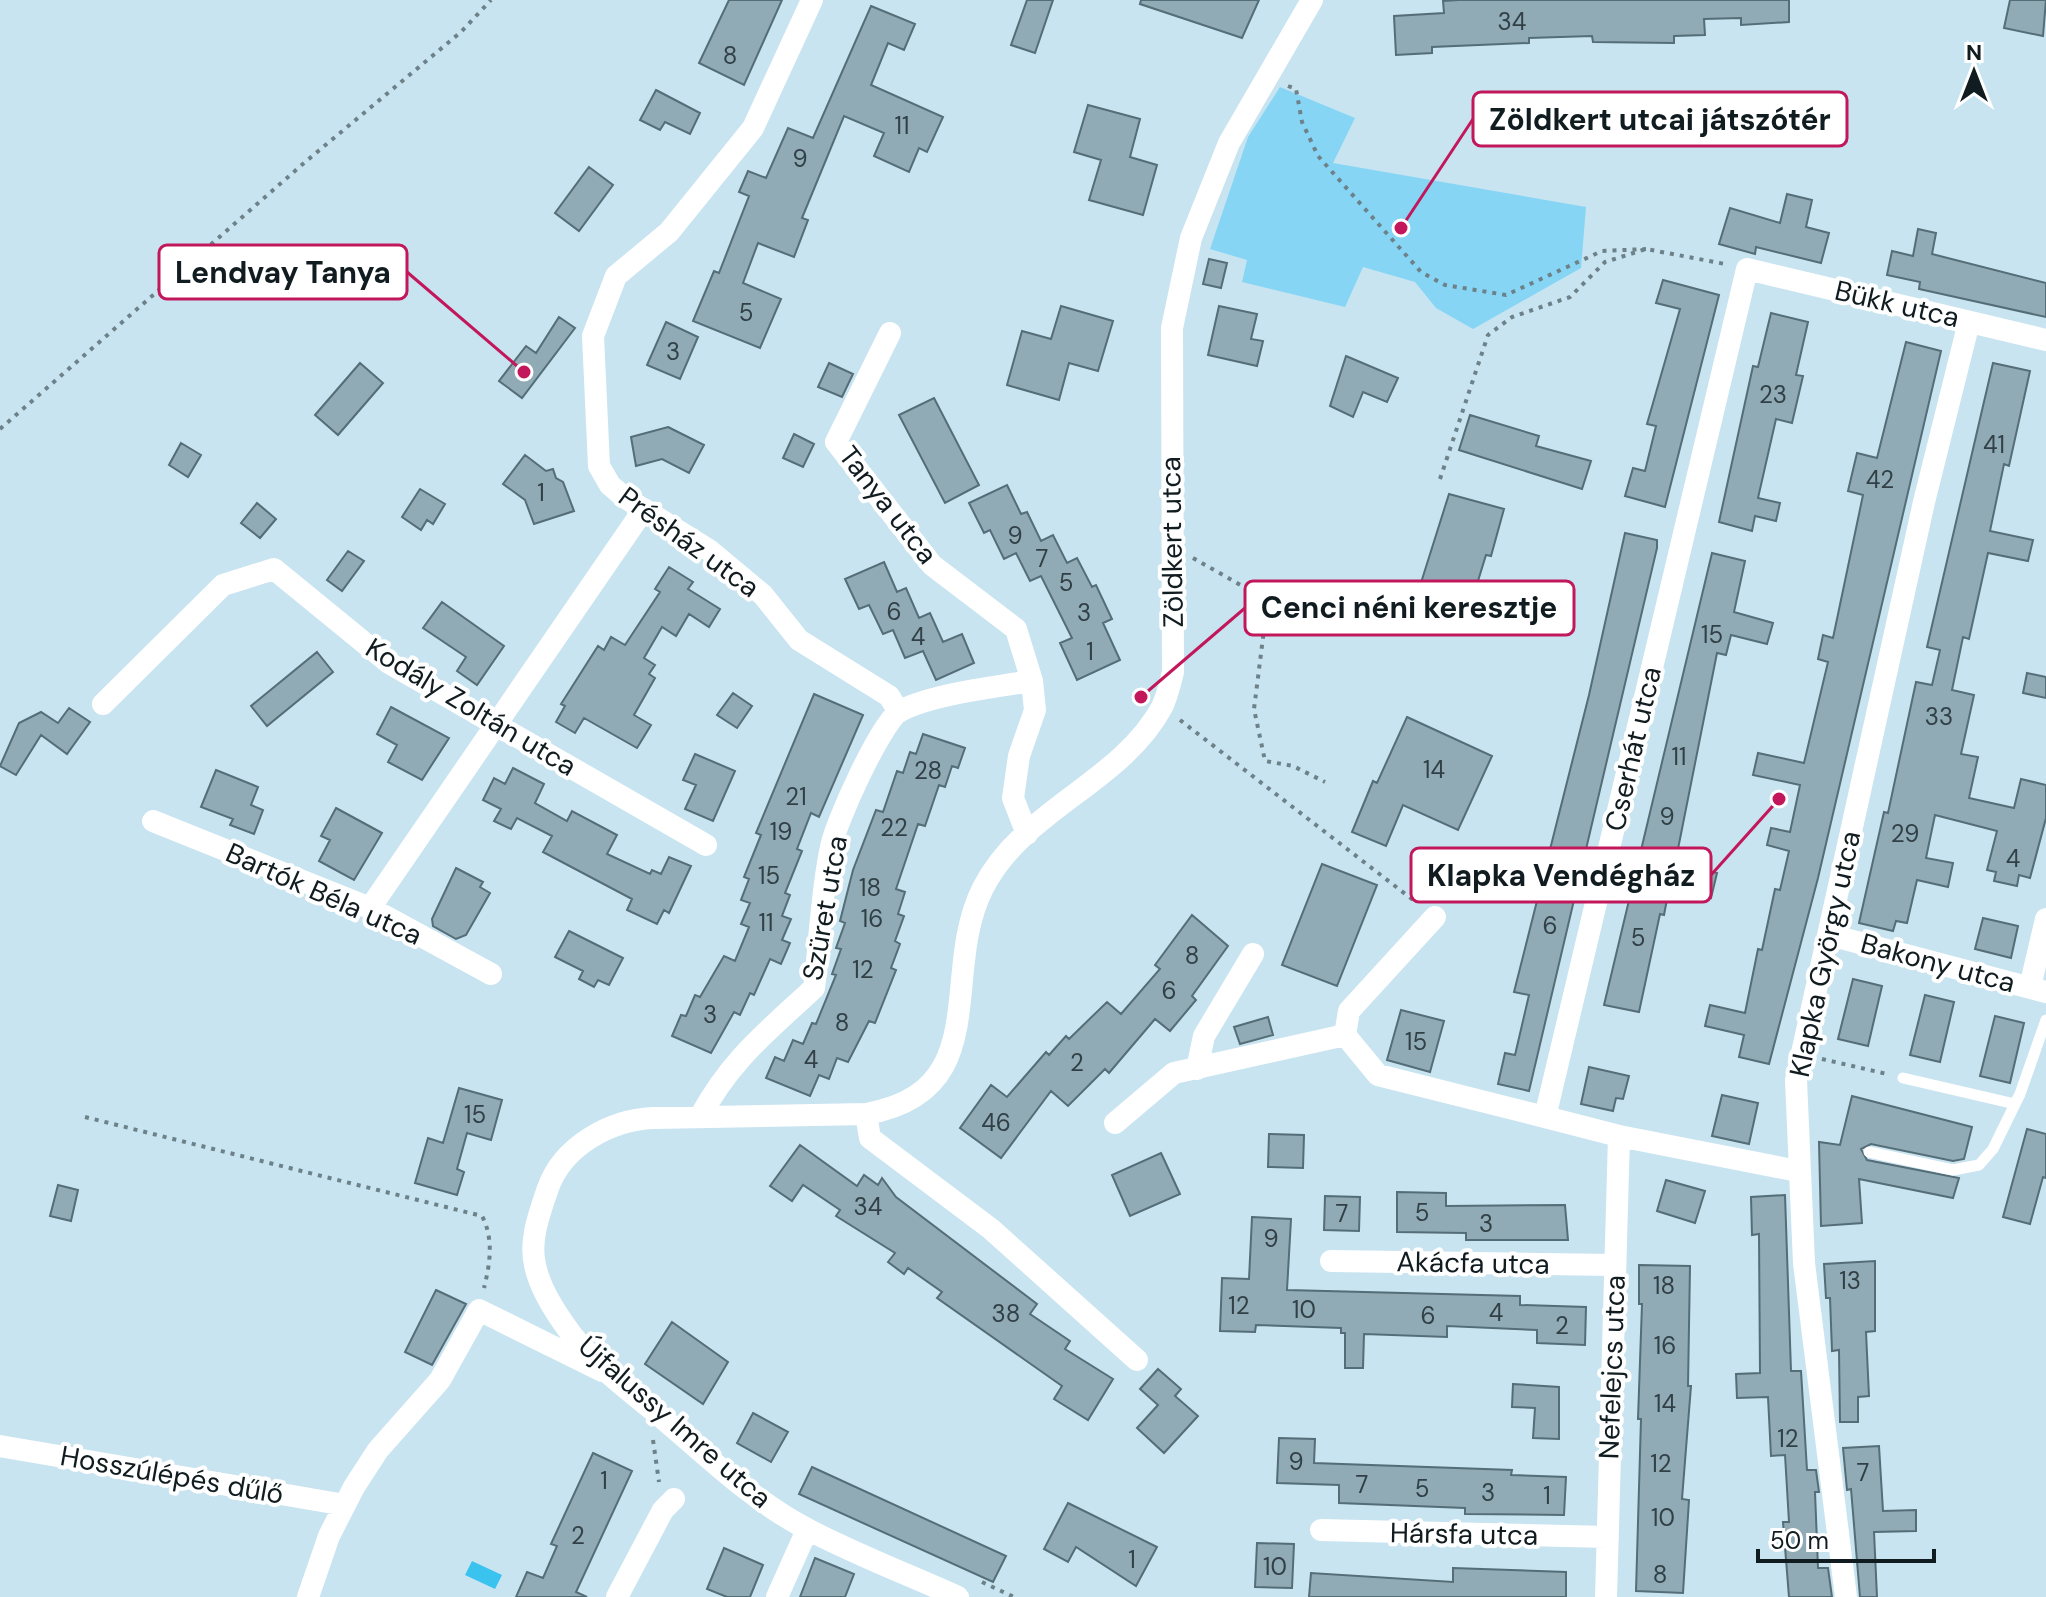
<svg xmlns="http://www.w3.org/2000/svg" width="2046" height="1597" font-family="'DM Sans',sans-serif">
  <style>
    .green { fill: #86d5f5 }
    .water { fill: #3bc3f0 }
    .building { fill: #90abb6; stroke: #546d77; stroke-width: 2 }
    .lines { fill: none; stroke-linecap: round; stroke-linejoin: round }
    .path { stroke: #6d8189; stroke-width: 4; stroke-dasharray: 4 6; stroke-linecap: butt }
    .service { stroke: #fff; stroke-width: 11 }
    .minor { stroke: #fff; stroke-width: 22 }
    .labels { text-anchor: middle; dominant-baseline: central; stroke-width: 8; stroke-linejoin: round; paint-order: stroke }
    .number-label { font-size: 24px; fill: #314046 }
    .street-label { font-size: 28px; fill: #111c20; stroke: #fff }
    .leader { fill: none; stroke: #c2185b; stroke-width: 3 }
    .callout-dot { fill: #c2185b; stroke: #fff; stroke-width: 3 }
    .callout { fill: #fff; stroke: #c2185b; stroke-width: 3 }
    .callout-label { font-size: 30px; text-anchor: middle; font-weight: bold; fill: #111c20 }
  </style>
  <rect width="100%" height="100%" fill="#c8e4f0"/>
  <path class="green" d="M1280,87l75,31 -22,45 253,44 -5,61 -108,61 -37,-21 -21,-26 -52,-15 -18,40 -103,-25 5,-22 -37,-11 38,-112z"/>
  <path class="water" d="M472,1561l30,14 -7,14 -30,-14z"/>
  <path class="building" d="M729,0h53l-38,85 -45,-22z
    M1027,0h26l-18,53 -24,-8z
    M1141,0h118l-17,38 -102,-34z
    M1459,0h330v22l-48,3v-7l-37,1 1,16 -31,1v7l-81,-1 -1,-6 -63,2v5l-97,4v6l-36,2 -2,-39 50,-3 -1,-12z
    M2010,0h36l-3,36 -39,-8z
    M871,6l44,18 -11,26 -16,-7 -17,42 72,32 -16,35 -8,-4 -10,24 -35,-16 10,-23 -40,-17 -42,102 6,2 -14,37 -36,-14 -15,40 38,16 -21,49 -67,-27 21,-50 5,2 30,-77 -10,-4 9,-21 18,7 22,-50 25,10z
    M656,90l44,23 -10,21 -25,-12 -5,8 -20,-10z
    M1088,105l52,14 -10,38 27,8 -14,50 -54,-15 12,-40 -27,-8z
    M589,167l24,18 -34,46 -24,-18z
    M1787,194l25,6 -6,27 23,6 -8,30 -65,-16 -1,7 -36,-10 11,-36 50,15z
    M1918,229l18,4 -4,21 114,29v34l-127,-28 1,-7 -33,-7 5,-24 21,5z
    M1209,259l18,4 -6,25 -18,-4z
    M1663,280l56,15 -54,212 -40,-11 8,-28 12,3 11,-45 -9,-2 33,-115 -24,-6z
    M1061,306l52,15 -15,50 -29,-8 -10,37 -52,-15 15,-54 29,8z
    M1219,306l38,8 -6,25 12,2 -6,25 -49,-11z
    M1771,313l37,9 -12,53 7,1 -11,47 -16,-4 -18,79 22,5 -4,18 -21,-5 -3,15 -33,-9 34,-156 5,1z
    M559,317l16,11 -53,70 -23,-17 27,-35 10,7z
    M666,322l32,15 -18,42 -33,-14z
    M1906,342l35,9 -123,527 -49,186 -30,-7 5,-22 -39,-9 5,-21 35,8 13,-64 4,1 13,-61 5,1 9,-39 -22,-6 4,-17 19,4 10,-47 -47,-10 5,-22 46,10 24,-101 -10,-3 5,-24 10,3 30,-143 -15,-4 9,-38 20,5z
    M1346,356l52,22 -11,24 -24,-10 -10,25 -23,-11z
    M360,363l23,20 -45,52 -23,-20z
    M829,363l24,11 -11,23 -24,-10z
    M1993,363l37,8 -21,95 -5,-2 -14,67 43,9 -5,21 -40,-8 -19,86 -6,-2 -11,53 22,5 -13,59 17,3 -9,41 45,10 7,-29 25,6v33l-16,60 -11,-3 -2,11 -23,-5 2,-9 -9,-2 10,-39 -62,-16 -9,43 27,5 -5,24 -31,-7 -10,43 -11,-2 -3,10 -34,-8 25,-111 4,1 28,-131 16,3 8,-35 -13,-3z
    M934,398l45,87 -34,18 -46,-88z
    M1470,415l69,21 -3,10 55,15 -9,28 -123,-39z
    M668,427l36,18 -15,28 -27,-14 -26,7 -5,-29z
    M794,434l20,10 -11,23 -20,-9z
    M181,443l20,12 -13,22 -19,-12z
    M525,455l21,16 7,-2 3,9 7,4 11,29 -40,13 -9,-24 -22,-16z
    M1007,485l14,29 6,-2 14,29 12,-6 14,28 10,-5 15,29 4,-2 16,34 -9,4 17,37 -43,20 -17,-37 12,-5 -31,-62 -11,5 -14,-28 -12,6 -14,-29 -6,3 -15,-30z
    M420,489l25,15 -12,20 -6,-4 -6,10 -19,-13z
    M1449,494l55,15 -13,47 -5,-1 -21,68 -52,-15z
    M257,503l19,16 -16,19 -19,-15z
    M1625,533l32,7v8l-128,543 -31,-7 7,-31 10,2 14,-60 -15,-3 75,-297z
    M348,551l16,10 -22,30 -15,-11z
    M1712,553l33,8 -11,51 39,11 -6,21 -36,-9 -5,20 -9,-2 -42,211 42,9 -6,25 -42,-9 -5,26 -4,-1 -21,98 -35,-7z
    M884,562l13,30 9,-4 13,30 11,-5 13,29 19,-8 12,29 -38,17 -13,-29 -18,7 -12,-28 -10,4 -14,-29 -10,4 -14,-30z
    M669,567l24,15 -5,7 32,20 -11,18 -20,-13 -13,22 -14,-9 -18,31 11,7 -6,9 6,4 -21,37 17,10 -14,23 -53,-30 -9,15 -19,-11 9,-16 -4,-2 37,-58 6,4 7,-13 14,8 35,-53 -5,-3z
    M442,602l62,44 -27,39 -20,-14 9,-14 -43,-29z
    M317,652l16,20 -66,54 -16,-20z
    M2027,673l19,4v21l-23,-5z
    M733,693l19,13 -15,22 -20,-13z
    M814,694l49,21 -44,102 -8,-4 -14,36 5,2 -17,42 5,2 -8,21 9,3 -9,21 8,3 -9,21 -11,-5 -16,36 -4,-2 -10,22 -6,-3 -23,41 -39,-17 9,-21 5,1 9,-21 5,2 24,-41 11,5 14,-34 -8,-3 9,-21 -9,-3 8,-21 -5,-2 17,-42 -5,-2z
    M391,707l58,31 -27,42 -34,-18 9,-17 -20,-11z
    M69,708l21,14 -23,32 -26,-19 -25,40 -16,-9 19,-43 22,-11 17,11z
    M1407,717l85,39 -34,74 -55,-25 -17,41 -34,-14 21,-51 4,2z
    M923,734l42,14 -7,20 -6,-2 -7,21 -6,-2 -14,41 -7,-2 -22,65 9,3 -7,22 6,2 -9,25 5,3 -9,24 5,2 -21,53 -6,-2 -21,41 -11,-4 -8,21 -10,-4 -9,21 -44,-18 9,-21 9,4 9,-21 10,4 9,-21 4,1 20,-49 -4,-1 9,-25 -5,-1 9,-25 -5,-2 13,-51 23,-60 7,2 14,-41 6,2 7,-21 6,2z
    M695,754l40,17 -22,50 -28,-12 11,-24 -13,-5z
    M513,768l31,16 -9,19 32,18 5,-10 45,24 -10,19 43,20 2,-4 9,4 8,-17 22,9 -22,47 -5,-3 -7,14 -30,-14 5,-11 -89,-47 9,-16 -35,-18 -6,11 -17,-8 7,-12 -18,-9 11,-22 11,6z
    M216,770l42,17 -7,18 12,5 -9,24 -24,-9 3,-6 -32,-12z
    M336,808l46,25 -28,47 -35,-19 11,-21 -9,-4z
    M1322,864l55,21 -40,101 -55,-21z
    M456,868l27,14 -3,5 10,6 -24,42 -10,4 -23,-13 -1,-7z
    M1192,915l36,31 -36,50 4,4 -26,31 -15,-12 -46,54 -4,-4 -37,37 -17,-15 -50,67 -41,-30 31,-43 16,12 39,-45 3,3 17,-19 3,3 38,-37 14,12 39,-45 -5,-4z
    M1983,918l35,8 -7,32 -36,-9z
    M569,931l54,27 -14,27 -11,-5 -4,7 -15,-8 4,-8 -28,-14z
    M1853,979l29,7 -14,60 -30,-7z
    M1925,995l29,7 -14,60 -30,-7z
    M1401,1010l43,11 -14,51 -43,-12z
    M1995,1016l29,7 -14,60 -30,-7z
    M1268,1017l5,18 -33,9 -6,-17z
    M1589,1067l40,9 -6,23 -7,-1 -3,13 -32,-7z
    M459,1088l43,12 -11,40 -24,-7 -10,36 7,3 -7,23 -42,-12 13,-45 15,5z
    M1722,1095l36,8 -9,41 -37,-8z
    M1852,1096l120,31 -8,32 -11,2 -82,-17 -10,5 6,11 92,18 -6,20 -94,-19 3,44 -41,3 -2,-84 21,3z
    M2027,1129l19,5v44l-3,-1 -13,47 -27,-7z
    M1269,1134l35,1 -1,33 -35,-1z
    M800,1145l57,41 7,-11 14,10 4,-7 14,19 141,107 -7,10 40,27 -5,8 48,30 -25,41 -34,-21 8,-13 -125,-88 5,-6 -34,-24 -4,6 -16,-12 7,-9 -59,-37 4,-6 -37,-25 -11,16 -22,-15z
    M1161,1153l19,41 -50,22 -18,-41z
    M1666,1180l39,11 -10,32 -38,-12z
    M58,1185l20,5 -7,31 -21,-5z
    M1397,1192l49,1v13l119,-1 3,35h-102v-7l-69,-1z
    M1785,1195l6,176h10l6,99h9l3,22h-4l3,76h10l4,29h-43l-6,-75h6l-4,-67 -14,1 -3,-59 -31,1 -1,-24 24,-1 -1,-139 -7,1 -1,-38z
    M1325,1196l35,1 -1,34 -35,-1z
    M1252,1217l39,2 -4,71 233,6v9l66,2 -1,38 -48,-2v-13l-90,-4v11l-83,-3 -1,34h-18v-35h-4v-5l-85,-3 -1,7 -35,-1 2,-53 27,1z
    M1875,1261v70l-9,1 3,64 -11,1v25h-18l-1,-72 -7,1 -2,-53h-4l-2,-34z
    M1639,1265l51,1 -2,120h3l-9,113 7,1 -6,93 -47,-2 5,-172h-3l4,-115h-3z
    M436,1290l30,14 -34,61 -27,-13z
    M672,1322l56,40 -25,42 -58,-40z
    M1158,1369l23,20 -6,7 23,20 -34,37 -27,-25 21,-23 -18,-16z
    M1513,1384l46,3v52l-26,-1 2,-30 -23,-1z
    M753,1413l35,19 -17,30 -34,-19z
    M1279,1438l36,1 -1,24 198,7 -1,5 55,2 -2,38 -99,-1v-6l-126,-5v-18l-62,-2z
    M1879,1446l4,65 33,-1v21l-42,1 3,65h-17l-9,-108 -4,1 -4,-42z
    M593,1453l39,18 -56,121 11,5h-71l11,-25 16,6 14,-32 -6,-2z
    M812,1467l194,89 -13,26 -194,-88z
    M1068,1503l89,44 -21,39 -60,-39 -8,15 -24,-13z
    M1257,1543l37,1 -2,44 -37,-1z
    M724,1548l39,17 -13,32h-23l-20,-8z
    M815,1558l39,16 -9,23h-45z
    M1453,1568l113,4v25h-257l2,-24 142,9z"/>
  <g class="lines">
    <path class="path" d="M1288,86l8,3 6,33 16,34 103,116 24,13 61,10 96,-44 44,-2
      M0,429l304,-266 157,-131 30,-32
      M1440,479l48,-144 24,-18 58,-20 35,-35 41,-13 79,15
      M1193,558l67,38 146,-7
      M1260,596l6,18 -12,95 11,52 28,5 32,16
      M1180,720l237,183
      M1822,1059l65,15
      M85,1117l397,99c12,23 8,48 2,72
      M653,1440l6,42
      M982,1582l32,15"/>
    <path class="service" d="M1903,1078l112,26
      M1869,1152l84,18 26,-5 14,-16 27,-55 26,-74"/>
    <path class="minor" d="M812,0l-59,128 -84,104 -53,44 -23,60 6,130 11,19 14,12 85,53 54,45 36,45 90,56 10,16
      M890,333l-54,109 96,123 84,64 16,52 3,29 -16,46 -6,42 14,36
      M103,704l120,-119 51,-16 115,94 317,182
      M153,821l217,87 121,66
      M370,908l274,-399
      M1830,935l216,57
      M2030,987l16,-68
      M1345,1035l4,-24 86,-94
      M1197,1069l7,-33 49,-82
      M866,1114l4,24 121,91 146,131
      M700,1117c31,-58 67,-85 114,-129 6,-46 7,-95 17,-141 4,-23 50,-125 69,-136 30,-16 97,-25 132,-30
      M1115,1123l59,-50 171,-38 33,40 167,42
      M1798,1171l-179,-35 -74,-19 202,-848 299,71
      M1331,1261l284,4
      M0,1446l345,59
      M1321,1530l287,7
      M308,1597l21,-61 25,-49 24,-37 62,-70 39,-70 123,61
      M617,1597l46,-87 11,-11
      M777,1597l30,-67
      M958,1597c-49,-22 -101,-42 -149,-67 -55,-28 -102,-74 -149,-114 -33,-27 -72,-56 -96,-92 -12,-17 -25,-39 -29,-59 -6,-26 5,-53 13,-77 15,-42 62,-68 105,-70l213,-4c130,-23 73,-140 117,-226 39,-78 138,-105 179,-181 5,-10 8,-23 11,-35l-1,-344 19,-90 38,-95 83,-143
      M1606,1597l13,-461
      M1846,1597l-42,-334 -8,-183 128,-578 45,-180"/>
  </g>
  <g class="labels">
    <g class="number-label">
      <text x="1512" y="21">34</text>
      <text x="730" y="55">8</text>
      <text x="902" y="125">11</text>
      <text x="800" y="158">9</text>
      <text x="746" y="312">5</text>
      <text x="673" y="351">3</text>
      <text x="1773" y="394">23</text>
      <text x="1994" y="444">41</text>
      <text x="1880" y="479">42</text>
      <text x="541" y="492">1</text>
      <text x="1015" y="535">9</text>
      <text x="1042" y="558">7</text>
      <text x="1066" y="582">5</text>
      <text x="894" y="611">6</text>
      <text x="1084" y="612">3</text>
      <text x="1712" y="634">15</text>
      <text x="918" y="636">4</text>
      <text x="1090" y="651">1</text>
      <text x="1939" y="716">33</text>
      <text x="1679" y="756">11</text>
      <text x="1434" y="769">14</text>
      <text x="928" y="770">28</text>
      <text x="796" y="796">21</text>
      <text x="1667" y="816">9</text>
      <text x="894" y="827">22</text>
      <text x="781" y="831">19</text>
      <text x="1905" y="833">29</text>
      <text x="2013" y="858">4</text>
      <text x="769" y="875">15</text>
      <text x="870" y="887">18</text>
      <text x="872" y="918">16</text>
      <text x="766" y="922">11</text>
      <text x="1550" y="925">6</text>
      <text x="1638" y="937">5</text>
      <text x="1192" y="955">8</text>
      <text x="863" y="969">12</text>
      <text x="1169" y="990">6</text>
      <text x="710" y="1014">3</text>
      <text x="842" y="1022">8</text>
      <text x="1416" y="1041">15</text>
      <text x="811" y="1059">4</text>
      <text x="1077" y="1062">2</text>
      <text x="475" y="1114">15</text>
      <text x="996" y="1122">46</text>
      <text x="868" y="1206">34</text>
      <text x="1422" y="1212">5</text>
      <text x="1342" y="1213">7</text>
      <text x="1486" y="1223">3</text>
      <text x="1271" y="1238">9</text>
      <text x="1850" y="1280">13</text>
      <text x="1664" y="1285">18</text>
      <text x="1239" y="1305">12</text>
      <text x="1304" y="1309">10</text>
      <text x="1496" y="1312">4</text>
      <text x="1006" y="1313">38</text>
      <text x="1428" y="1315">6</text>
      <text x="1562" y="1325">2</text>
      <text x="1665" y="1345">16</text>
      <text x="1665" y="1403">14</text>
      <text x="1788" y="1438">12</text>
      <text x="1296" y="1461">9</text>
      <text x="1661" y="1463">12</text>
      <text x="1863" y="1472">7</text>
      <text x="604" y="1480">1</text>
      <text x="1362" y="1484">7</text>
      <text x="1422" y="1488">5</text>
      <text x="1488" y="1492">3</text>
      <text x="1547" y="1495">1</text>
      <text x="1663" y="1517">10</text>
      <text x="578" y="1535">2</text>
      <text x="1132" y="1559">1</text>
      <text x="1275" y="1566">10</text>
      <text x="1660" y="1574">8</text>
    </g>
    <g class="street-label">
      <text transform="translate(1897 304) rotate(13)">Bükk utca</text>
      <text transform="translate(888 505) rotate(52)">Tanya utca</text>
      <text transform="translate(689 542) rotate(36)">Présház utca</text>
      <text transform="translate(1172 542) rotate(-91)">Zöldkert utca</text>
      <text transform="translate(471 707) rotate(31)">Kodály Zoltán utca</text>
      <text transform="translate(1633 749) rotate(-77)">Cserhát utca</text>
      <text transform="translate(324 894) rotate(24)">Bartók Béla utca</text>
      <text transform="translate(825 908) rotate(-80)">Szüret utca</text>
      <text transform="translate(1825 954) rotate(-78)">Klapka György utca</text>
      <text transform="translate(1938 963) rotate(15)">Bakony utca</text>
      <text transform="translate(1473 1263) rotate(1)">Akácfa utca</text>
      <text transform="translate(1612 1367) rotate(-88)">Nefelejcs utca</text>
      <text transform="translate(675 1422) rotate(41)">Újfalussy Imre utca</text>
      <text transform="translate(172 1475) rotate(10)">Hosszúlépés dűlő</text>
      <text transform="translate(1464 1534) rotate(1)">Hársfa utca</text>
    </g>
  </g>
  <path class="leader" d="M1401 228L1473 119M524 372L407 272M1141 697L1245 608M1779 799L1711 875"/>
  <g class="callout-dot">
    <circle cx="1401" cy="228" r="8"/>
    <circle cx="524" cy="372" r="8"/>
    <circle cx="1141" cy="697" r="8"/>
    <circle cx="1779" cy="799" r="8"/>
  </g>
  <g class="callout">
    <rect x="1473" y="92" width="374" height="54" rx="8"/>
    <rect x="159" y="245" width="248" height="54" rx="8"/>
    <rect x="1245" y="581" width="329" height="54" rx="8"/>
    <rect x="1411" y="848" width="300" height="54" rx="8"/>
  </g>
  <g class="callout-label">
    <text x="1660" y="130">Zöldkert utcai játszótér</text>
    <text x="283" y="283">Lendvay Tanya</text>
    <text x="1409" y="618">Cenci néni keresztje</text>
    <text x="1561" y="886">Klapka Vendégház</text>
  </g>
  <g transform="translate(1974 72)" stroke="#ffffff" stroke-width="6" paint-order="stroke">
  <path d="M0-6L14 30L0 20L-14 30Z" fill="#111c20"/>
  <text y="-12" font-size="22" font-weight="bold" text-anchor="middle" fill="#111c20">N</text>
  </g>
  <path d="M1758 1549v12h176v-12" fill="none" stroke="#111c20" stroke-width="4"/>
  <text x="1770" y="1549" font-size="24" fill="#111c20" stroke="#ffffff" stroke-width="6" paint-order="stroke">50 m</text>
</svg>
